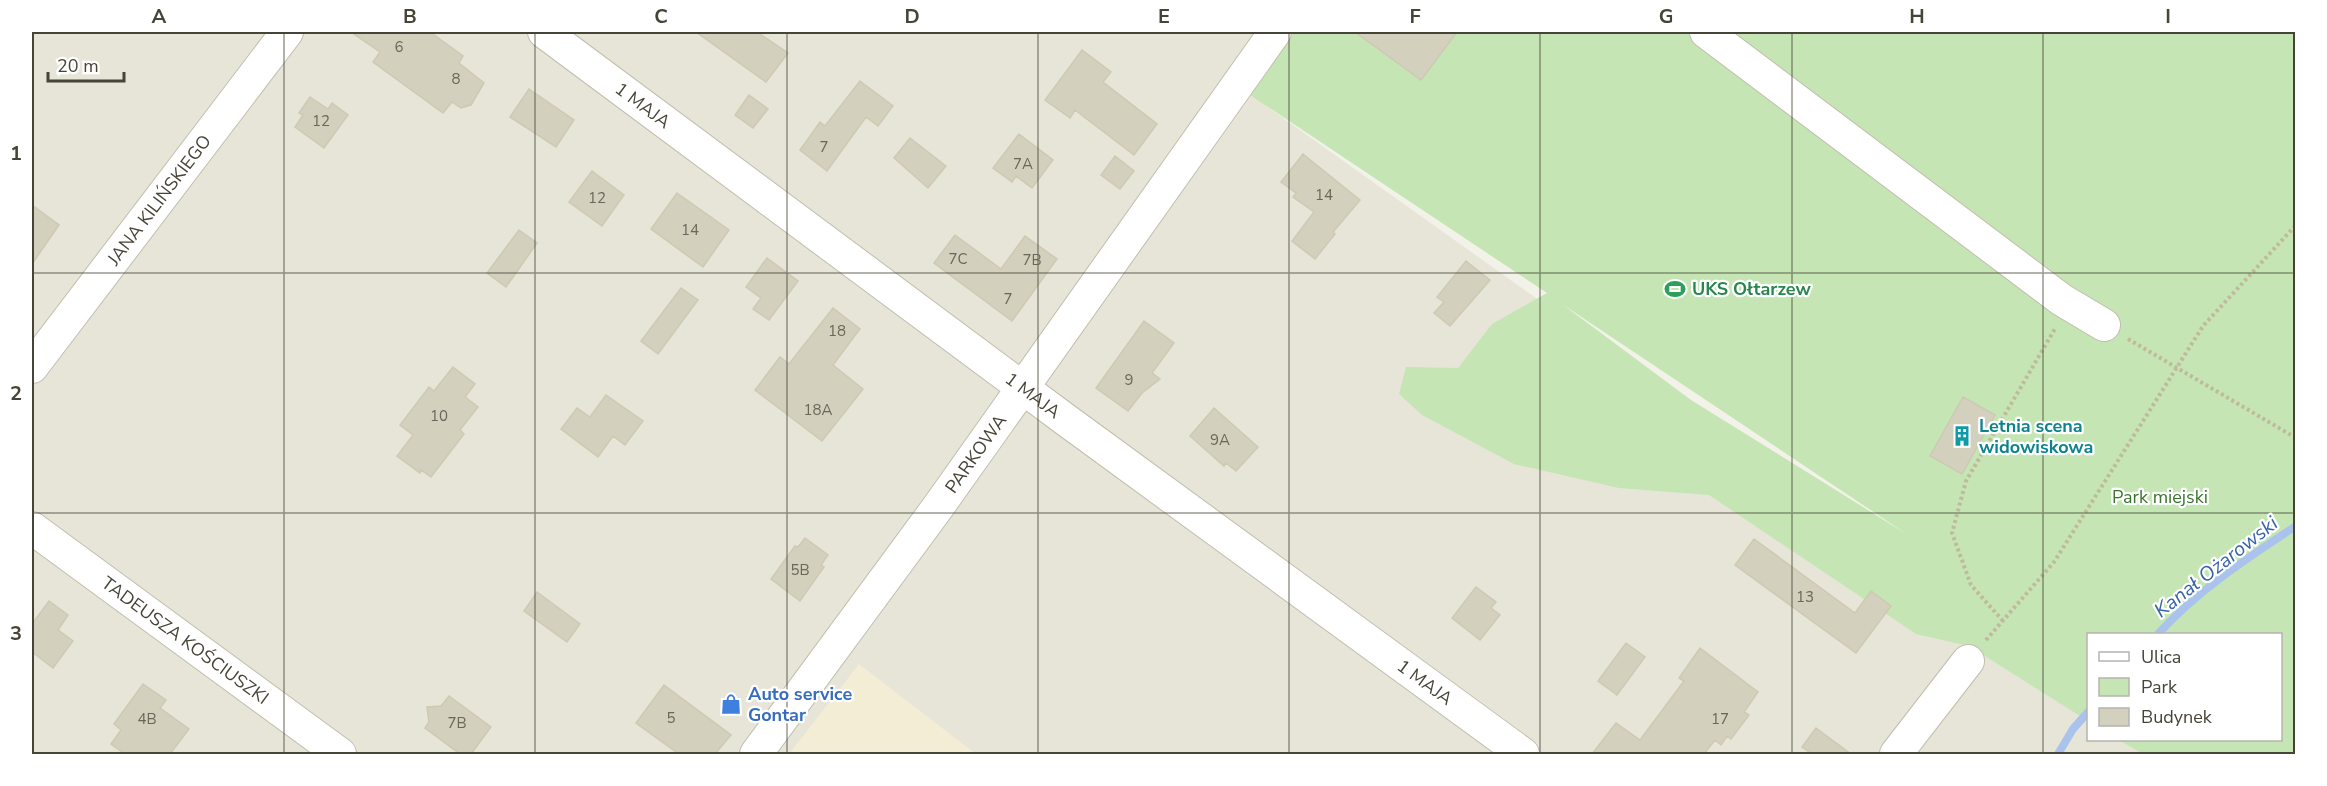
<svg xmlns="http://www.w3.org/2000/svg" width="2327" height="786" font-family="'Nunito Sans',sans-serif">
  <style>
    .residential { fill: #e7e5d7 }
    .commercial { fill: #f3edd5 }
    .green { fill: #c5e5b4; fill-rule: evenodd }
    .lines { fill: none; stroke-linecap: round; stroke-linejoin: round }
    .stream { stroke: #a9c3ec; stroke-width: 8 }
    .building { fill: #d4d0be; stroke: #cec9b2; stroke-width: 1.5 }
    .minor-casing { stroke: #c1beae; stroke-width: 34 }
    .path { stroke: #bfba9e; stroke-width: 4; stroke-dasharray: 3 3; stroke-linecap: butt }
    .minor { stroke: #fff; stroke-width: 32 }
    .grid { fill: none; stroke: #464337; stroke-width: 1.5; stroke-opacity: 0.55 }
    .labels { text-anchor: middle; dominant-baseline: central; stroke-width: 4.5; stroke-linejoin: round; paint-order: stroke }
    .number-label { font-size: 15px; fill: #6a6659 }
    .street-label { font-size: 18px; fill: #464337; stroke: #fff }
    .leisure-label { font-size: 18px; font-weight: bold; fill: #27864d; stroke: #fff; text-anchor: start }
    .culture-label { font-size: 18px; font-weight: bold; fill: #0d838f; stroke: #fff; text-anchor: start }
    .park-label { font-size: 18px; fill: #3b742e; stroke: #fff }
    .shop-label { font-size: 18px; font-weight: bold; fill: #366cbe; stroke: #fff; text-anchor: start }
    .water-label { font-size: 20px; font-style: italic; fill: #3763ab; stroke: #fff }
    .neatline { fill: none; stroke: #464337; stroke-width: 2 }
    .grid-label { font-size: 20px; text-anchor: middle; font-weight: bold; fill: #464337 }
  </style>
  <rect width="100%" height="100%" fill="#f3f2e8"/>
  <path class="residential" d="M32,32h1260l-44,61 840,598v49h69l21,14h-2146z"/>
  <path class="commercial" d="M859,664l117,90h-187z"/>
  <path class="green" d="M1294,32h1001v722h-152l-24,-14h161v-106h-192v87l-119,-75 -53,-12 -207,-139 -90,-7 -105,-24 -92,-49 -23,-21 7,-27 52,1 34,-44 55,-31 -300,-200zM1562,304l346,231 -217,-135z"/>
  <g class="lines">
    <path class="stream" d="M2158,634c39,-43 89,-76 138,-108
      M2058,754l15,-25 15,-17"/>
  </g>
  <path class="building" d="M351,32h79l33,24 -4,7 25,20 -13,22 -10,3 -9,-6 -9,11 -70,-51 7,-10z
    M696,32h61l31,21 -22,29z
    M1355,32h102l-36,48z
    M1082,50l29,22 -8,10 54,42 -23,31 -59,-45 -5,8 -25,-18z
    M860,81l33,25 -15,20 -12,-9 -39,54 -27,-21 20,-28 5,4z
    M529,89l45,31 -18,27 -46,-30z
    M749,95l19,14 -15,19 -18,-13z
    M310,97l18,12 4,-6 16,12 -24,33 -29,-21 8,-12 -4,-2z
    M1019,134l34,26 -21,28 -16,-12 -4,6 -19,-14z
    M910,138l36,28 -18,22 -34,-30z
    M1303,154l57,46 -27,32 2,2 -20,25 -23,-18 22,-29 -21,-15 3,-4 -15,-11z
    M1115,156l19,15 -14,18 -19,-14z
    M592,171l32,24 -22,31 -33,-24z
    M677,193l52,37 -26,37 -52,-38z
    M32,205l27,20 -27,39z
    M519,230l18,13 -31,44 -19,-14z
    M955,235l46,34 24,-33 32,23 -45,62 -78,-58z
    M767,258l31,23 -29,39 -16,-11 8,-11 -15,-11z
    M1466,261l24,19 -40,46 -16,-13 10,-11 -7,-5z
    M681,288l17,12 -40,54 -17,-13z
    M833,308l27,21 -27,36 30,24 -41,52 -67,-51 25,-33 9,7z
    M1144,321l30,22 -22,30 8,6 -18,14 -14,18 -32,-23z
    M453,367l22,17 -10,13 13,10 -18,23 4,4 -33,43 -10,-7 -1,3 -23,-17 16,-21 -13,-10 29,-38 5,4z
    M606,395l37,26 -18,24 -12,-9 -15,21 -37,-28 16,-21 13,9z
    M1963,397l32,18 -33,59 -32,-18z
    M1214,408l44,39 -22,24 -10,-8 -2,3 -34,-30z
    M805,538l23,17 -7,10 3,2 -24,34 -29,-22 24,-33 3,1z
    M1754,539l101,74 16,-22 20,15 -35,47 -121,-88z
    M1476,587l20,15 -5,6 9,7 -20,25 -28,-22z
    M537,592l43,32 -13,18 -43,-31z
    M49,601l19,14 -10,15 15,11 -20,27 -21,-16v-28z
    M1626,643l19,14 -28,38 -19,-14z
    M1700,648l58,44 -14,20 5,3 -18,24 -4,-3 -6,9 -6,-5 -11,14h-112l24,-31 24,17 44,-59 -5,-3z
    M143,684l23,16 -6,8 29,21 -19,25h-45l-14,-10 10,-14 -7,-6z
    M664,685l67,50 -16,19h-36l-43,-31z
    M449,696l42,31 -20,27h-11l-35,-26 4,-6 -2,-15 14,-1z
    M1816,728l35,26h-39l-10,-7z"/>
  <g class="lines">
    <g class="minor-casing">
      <g id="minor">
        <path id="s1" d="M544,32l522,388 457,334"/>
        <path d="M1706,32l356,268 42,25"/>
        <path id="s2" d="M32,367l255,-335"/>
        <path id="s3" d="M32,528l308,226"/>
        <path id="s4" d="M756,754l182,-247 337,-475"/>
        <path d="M1896,754l72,-93"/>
      </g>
    </g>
    <path class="path" d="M2128,339l168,99
      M2003,621l-32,-36 -19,-52 14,-52 90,-154
      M1986,640l68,-78 149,-236 93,-101"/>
    <use href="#minor" class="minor"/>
  </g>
  <path class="grid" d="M284,32v722M535,32v722M787,32v722M1038,32v722M1289,32v722M1540,32v722M1792,32v722M2043,32v722M32,273h2264M32,513h2264"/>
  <defs>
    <g id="stadium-bare" transform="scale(1.62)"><path d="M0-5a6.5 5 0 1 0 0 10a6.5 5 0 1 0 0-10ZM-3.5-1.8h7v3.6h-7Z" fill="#2e9e5b" stroke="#fff" stroke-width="2.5" paint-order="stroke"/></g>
    <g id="building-bare" transform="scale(1.62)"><path d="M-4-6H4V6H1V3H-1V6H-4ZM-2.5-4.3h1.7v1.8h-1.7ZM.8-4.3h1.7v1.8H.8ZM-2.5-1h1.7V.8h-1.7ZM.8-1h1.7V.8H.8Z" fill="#0f9aa8" stroke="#fff" stroke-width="2.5" paint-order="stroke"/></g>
    <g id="shop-bare" transform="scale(1.62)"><path d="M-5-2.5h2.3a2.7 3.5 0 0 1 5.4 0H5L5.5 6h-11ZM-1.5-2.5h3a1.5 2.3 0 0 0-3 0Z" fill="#3f7fe0" stroke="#fff" stroke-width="2.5" paint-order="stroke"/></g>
  </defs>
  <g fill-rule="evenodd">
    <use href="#stadium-bare" x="1675" y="289"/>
    <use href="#building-bare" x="1962" y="436"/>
    <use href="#shop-bare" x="731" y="704"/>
  </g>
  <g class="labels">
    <g class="number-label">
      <text x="399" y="47">6</text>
      <text x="456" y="79">8</text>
      <text x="321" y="121">12</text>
      <text x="824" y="147">7</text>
      <text x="1023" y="164">7A</text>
      <text x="1324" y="195">14</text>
      <text x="597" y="198">12</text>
      <text x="690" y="230">14</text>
      <text x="958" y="259">7C</text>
      <text x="1032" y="260">7B</text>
      <text x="1008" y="299">7</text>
      <text x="837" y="331">18</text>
      <text x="1129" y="380">9</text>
      <text x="818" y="410">18A</text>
      <text x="439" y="416">10</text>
      <text x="1220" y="440">9A</text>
      <text x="800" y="570">5B</text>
      <text x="1805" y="597">13</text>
      <text x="671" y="718">5</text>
      <text x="147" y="719">4B</text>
      <text x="1720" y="719">17</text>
      <text x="457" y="723">7B</text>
    </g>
    <g class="street-label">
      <text stroke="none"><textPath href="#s1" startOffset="123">1 MAJA</textPath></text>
      <text stroke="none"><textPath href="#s2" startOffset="210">JANA KILIŃSKIEGO</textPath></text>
      <text stroke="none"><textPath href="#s1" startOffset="609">1 MAJA</textPath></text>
      <text stroke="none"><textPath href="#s4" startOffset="372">PARKOWA</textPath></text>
      <text stroke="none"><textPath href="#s3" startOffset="190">TADEUSZA KOŚCIUSZKI</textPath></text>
      <text stroke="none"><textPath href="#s1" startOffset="1095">1 MAJA</textPath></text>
    </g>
    <g class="leisure-label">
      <text x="1692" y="289">UKS Ołtarzew</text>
    </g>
    <g class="culture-label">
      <text x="1979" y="426">Letnia scena<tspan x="1979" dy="21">widowiskowa</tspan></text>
    </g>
    <g class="park-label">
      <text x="2160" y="497">Park miejski</text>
    </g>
    <g class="shop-label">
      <text x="748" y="694">Auto service<tspan x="748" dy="21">Gontar</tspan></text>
    </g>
    <g class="water-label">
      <text transform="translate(2216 567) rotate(-38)">Kanał Ożarowski</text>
    </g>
  </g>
  <rect width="2327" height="786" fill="none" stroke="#ffffff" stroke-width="66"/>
  <rect x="2087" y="633" width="195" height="108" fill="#ffffff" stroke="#b5b4af" stroke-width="1.5"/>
  <rect x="2099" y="652" width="30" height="9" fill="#ffffff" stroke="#b5b4af" stroke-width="1.5"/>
  <text x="2141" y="663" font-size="18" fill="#464337">Ulica</text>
  <rect x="2099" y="678" width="30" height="18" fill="#c5e5b4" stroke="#b5b4af" stroke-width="1.5"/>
  <text x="2141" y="693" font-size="18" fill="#464337">Park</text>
  <rect x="2099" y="708" width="30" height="18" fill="#d4d0be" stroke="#b5b4af" stroke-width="1.5"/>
  <text x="2141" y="723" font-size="18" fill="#464337">Budynek</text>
  <path d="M48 72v9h76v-9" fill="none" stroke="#464337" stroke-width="3"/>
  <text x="57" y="72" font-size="18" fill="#464337" stroke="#ffffff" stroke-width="4.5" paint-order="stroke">20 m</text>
  <rect x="33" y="33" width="2261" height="720" class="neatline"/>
  <g class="grid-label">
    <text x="159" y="23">A</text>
    <text x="410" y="23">B</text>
    <text x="661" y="23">C</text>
    <text x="912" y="23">D</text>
    <text x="1164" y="23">E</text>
    <text x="1415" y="23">F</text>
    <text x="1666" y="23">G</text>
    <text x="1917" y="23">H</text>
    <text x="2168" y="23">I</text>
    <text x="16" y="160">1</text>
    <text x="16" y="400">2</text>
    <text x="16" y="640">3</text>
  </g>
</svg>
